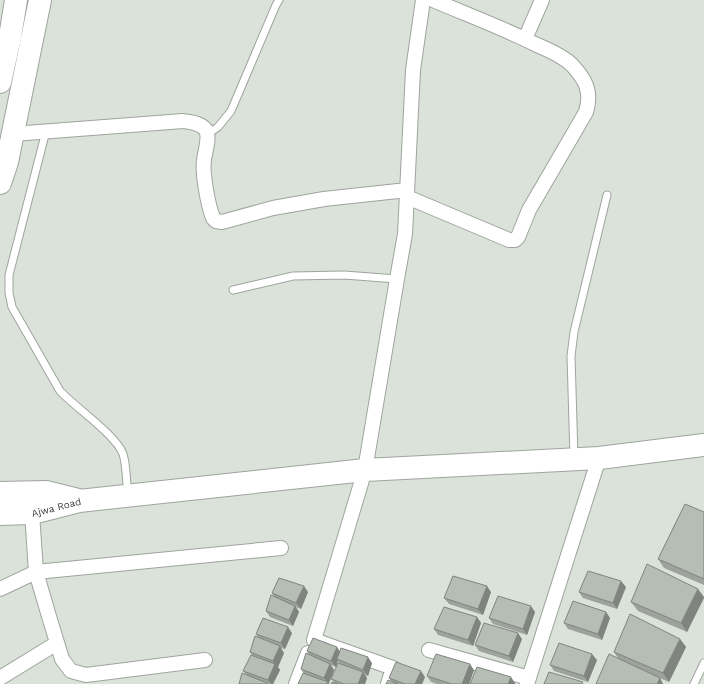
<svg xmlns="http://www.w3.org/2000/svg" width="704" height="684" font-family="'Work Sans',sans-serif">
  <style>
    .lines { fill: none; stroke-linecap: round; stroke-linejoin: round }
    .lane-casing { stroke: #9ea59d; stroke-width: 9 }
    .street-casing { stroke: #9ea59d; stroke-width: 16 }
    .primary-casing { stroke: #9ea59d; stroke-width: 24 }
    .highway-casing { stroke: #9ea59d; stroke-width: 24 }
    .lane { stroke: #fff; stroke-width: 7 }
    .street { stroke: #fff; stroke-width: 14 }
    .primary { stroke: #fff; stroke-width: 22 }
    .highway { stroke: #fff; stroke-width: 22 }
    .wall { fill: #9da39c }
    .shaded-wall { fill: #7f847f }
    .building { fill: #b6bdb5; stroke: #7f847f }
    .labels { text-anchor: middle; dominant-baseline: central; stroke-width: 4; stroke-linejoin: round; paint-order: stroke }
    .street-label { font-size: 10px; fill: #393c39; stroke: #fff }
  </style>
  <rect width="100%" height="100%" fill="#dae2d9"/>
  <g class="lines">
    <g class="lane-casing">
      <path id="lane" d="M46,131l-37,144v18l3,14 48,84c16,17 56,44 63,63 4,13 3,28 5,40
        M208,134l10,-7 13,-16 45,-106 3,-5
        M233,290l60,-14 51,-1 53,4
        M574,457l-3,-101 3,-24 33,-137
        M694,684l10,-21"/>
    </g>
    <g class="street-casing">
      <path id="street" d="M525,39l17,-39
        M13,134l170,-13c8,1 18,2 23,9 4,7 -1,22 -2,30 -2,13 4,45 9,58l3,3 6,1 51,-14 51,-9 83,-9
        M407,197l102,43h6l3,-3 11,-27 57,-98c6,-20 0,-32 -14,-47 -9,-9 -23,-15 -35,-20 -34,-17 -69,-30 -104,-45
        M32,513l4,59 12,41 14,46 9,12 15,4 119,-15
        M0,589l36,-17 245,-24
        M429,650l100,28
        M0,678l57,-35
        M296,684l12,-31
        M388,684l5,-16 -79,-28 51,-170 32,-191 8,-45 8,-164 10,-70
        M527,684l72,-226"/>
    </g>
    <g class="primary-casing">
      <g id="primary">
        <path d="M0,183l7,-21 33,-162"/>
        <path d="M0,493l46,-1 32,8"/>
        <path id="s1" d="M0,514l32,-1 47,-12 286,-31 234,-12 105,-13"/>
      </g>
    </g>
    <g class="highway-casing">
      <path id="highway" d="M0,82l10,-45 6,-37"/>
    </g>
    <use href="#lane" class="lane"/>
    <use href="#street" class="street"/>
    <use href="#primary" class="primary"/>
    <use href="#highway" class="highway"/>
  </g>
  <path class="wall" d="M704,512v73l-40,-17 -6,-9z
    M626,587l-9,22 -34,-11 -4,-6z
    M308,592l-7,17 -5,-2 3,5 -6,14 -23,-9 -4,-6 8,-14 -2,-4z
    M491,592l-8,23 -34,-11 -5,-6z
    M704,597l-17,35 -49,-21 -7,-9z
    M535,612l-8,23 -34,-11 -4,-6z
    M606,612l4,6 -8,22 -34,-11 -4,-6z
    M477,617l4,6 -8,23 -35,-11 -4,-6z
    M292,633l-7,16 -5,-1 4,5 -6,14 2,3 -7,14h-34l7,-10 -3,-3 10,-15 -3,-4 9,-14 -3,-4z
    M522,639l-9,23 -34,-11 -4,-6z
    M680,639l6,8 -17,35 -19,-8 10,4 3,6h-67l22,-26 -4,-6z
    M307,651h33l32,12 -4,13 -3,-1 2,3 -2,6h-34l3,-2 -3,-3 9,-15 -2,-3 -2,6 -5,-2 3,5 -5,13 -25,-9 -3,-5 8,-14z
    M597,660l-9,22 -34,-11 -4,-6z
    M474,670l-5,14h-32l-6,-2 -4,-6z
    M425,677l-3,7h-36l5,-3 -2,-3z"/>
  <path class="shaded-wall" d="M621,581l5,6 -9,22 -4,-6z
    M304,586l4,6 -7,17 -5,-6z
    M487,586l4,6 -8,23 -5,-6z
    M698,589l6,8v1l-17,34 -6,-9z
    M295,606l4,6 -6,14 -4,-6z
    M531,606l4,6 -8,23 -4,-6z
    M606,612l4,6 -8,22 -4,-6z
    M477,617l4,6 -8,23 -5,-6z
    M288,627l4,6 -7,16 -4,-6z
    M518,633l4,6 -9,23 -4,-6z
    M680,639l6,8 -17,35 -6,-9z
    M280,646l4,7 -6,14 2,3 -7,14h-2l-3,-4 7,-16 -2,-3z
    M337,647l4,6 -4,6 1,2 -2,6 -5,-6z
    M592,654l5,6 -9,22 -4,-6z
    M368,657l4,6 -4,13 -5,-6z
    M330,664l4,6 -5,13v1h-2v-1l-3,-5z
    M470,664l4,6 -5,14h-7z
    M421,671l4,6 -3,7h-7z
    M363,672l4,6 -2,6h-7z
    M511,677l4,6v1h-7z
    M660,678l3,6h-6z"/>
  <path class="building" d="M685,504l19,8v67l-46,-20z
    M647,564l51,25 -17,34 -50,-21z
    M588,571l33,10 -8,22 -34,-11z
    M453,576l34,10 -9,23 -34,-11z
    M279,578l25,8 -8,17 -24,-10z
    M271,595l24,11 -6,14 -23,-9z
    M498,596l33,10 -8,23 -34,-11z
    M573,601l33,11 -8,22 -34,-11z
    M444,607l33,10 -9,23 -34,-11z
    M630,614l50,25 -17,34 -49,-21z
    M263,618l25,9 -7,16 -25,-9z
    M484,623l34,10 -9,23 -34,-11z
    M255,636l25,10 -7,15 -23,-9z
    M313,638l24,9 -6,14 -24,-10z
    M559,643l33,11 -8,22 -34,-11z
    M341,648l27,9 -5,13 -26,-11z
    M306,653l24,11 -6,14 -23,-9z
    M436,654l34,10 -8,20h-10l-25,-8z
    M609,654l51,24 -3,6h-61z
    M251,655l24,9 -7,16 -25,-9z
    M396,662l25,9 -6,13h-10l-16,-6z
    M338,663l25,9 -5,12h-14l-13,-5z
    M477,667l34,10 -3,7h-38z
    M549,672l34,10 -1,2h-38z
    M242,673l25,10 -1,1h-27z
    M303,673l25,9 -1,2h-29z
    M388,680l10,4h-12z
    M332,682l6,2h-7z"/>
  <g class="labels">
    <g class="street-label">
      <text stroke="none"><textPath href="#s1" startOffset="57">Ajwa Road</textPath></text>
    </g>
  </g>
</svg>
